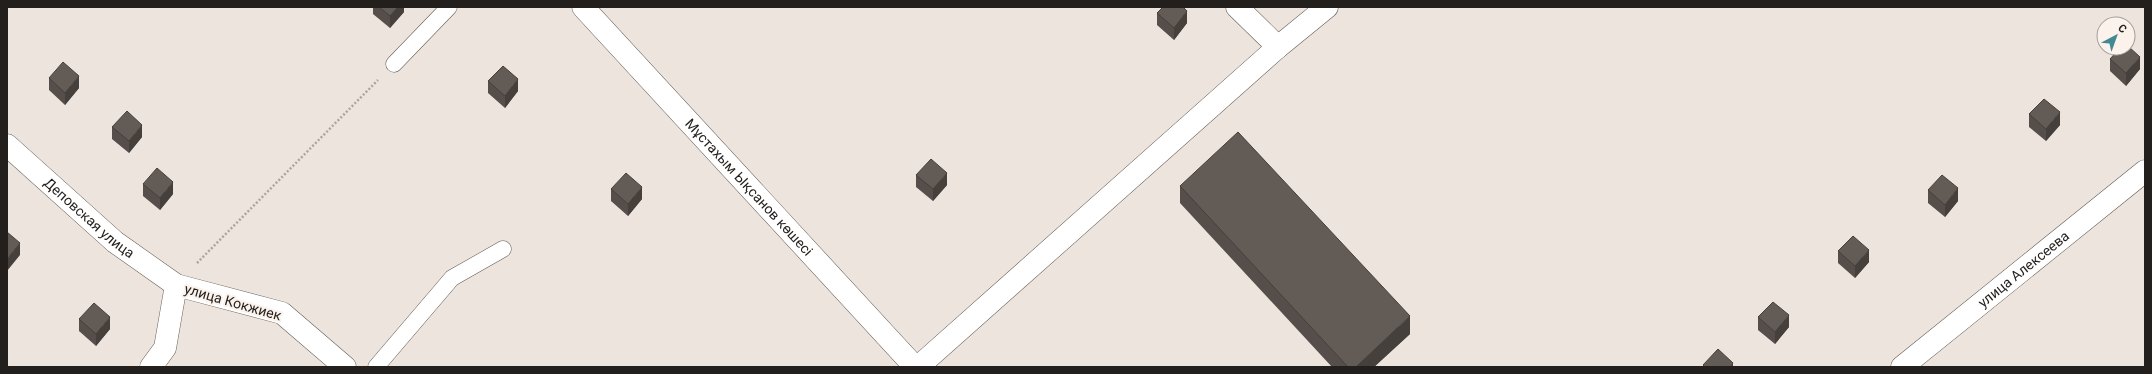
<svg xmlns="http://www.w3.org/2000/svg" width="2152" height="374" font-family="Roboto,sans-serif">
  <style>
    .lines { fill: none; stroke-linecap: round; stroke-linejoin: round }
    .service-casing { stroke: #635c56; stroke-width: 17 }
    .minor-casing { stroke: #635c56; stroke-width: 23 }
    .secondary-casing { stroke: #635c56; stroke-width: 23 }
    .path { stroke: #aba4a0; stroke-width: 2.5; stroke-dasharray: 2 2; stroke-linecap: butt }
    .service { stroke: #fff; stroke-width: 16 }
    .minor { stroke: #fff; stroke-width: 22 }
    .secondary { stroke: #fff; stroke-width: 22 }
    .wall { fill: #554e4a }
    .shaded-wall { fill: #45403c }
    .building { fill: #635b56; stroke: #45403c }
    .labels { text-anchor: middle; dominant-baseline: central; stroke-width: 4; stroke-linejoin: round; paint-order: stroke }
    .street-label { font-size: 14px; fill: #221f1d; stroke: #faf2eb }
  </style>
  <rect width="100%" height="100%" fill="#ede4de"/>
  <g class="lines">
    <g class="service-casing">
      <path id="service" d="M394,64l55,-57
        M376,367l76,-89 51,-29"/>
    </g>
    <g class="minor-casing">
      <g id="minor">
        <path d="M1237,7l41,40"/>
        <path id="s1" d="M7,145l108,97 61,43 106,28 63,54"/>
        <path d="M151,367l14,-19 11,-63"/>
        <path d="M918,367l360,-320 49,-40"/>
        <path id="s2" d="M1902,367l243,-196"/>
      </g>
    </g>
    <g class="secondary-casing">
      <g id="secondary">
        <path id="s3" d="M583,7l332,360"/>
      </g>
    </g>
    <path class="path" d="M197,263l181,-183"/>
    <use href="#service" class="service"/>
    <use href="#minor" class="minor"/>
    <use href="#secondary" class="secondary"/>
  </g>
  <path class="wall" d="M373,7h31v5l-14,16 -17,-14z
    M1157,13l30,10 -13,17 -17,-15z
    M2110,59l30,10 -14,17 -16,-15z
    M49,78l30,10 -14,17 -16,-15z
    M488,81l30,10 -13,17 -17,-15z
    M2029,114l31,11 -14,16 -17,-14z
    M112,127l30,10 -13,16 -17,-14z
    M916,175l31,10 -14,16 -17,-14z
    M143,184l30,10 -13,16 -17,-14z
    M1180,186l230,148 -36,33h-42l-152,-164z
    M611,189l31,10 -14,17 -17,-15z
    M1928,190l30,11 -13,16 -17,-14z
    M1838,251l31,11 -14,16 -17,-15z
    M1758,317l31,10 -14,17 -17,-14z
    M79,319l31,10 -14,17 -17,-15z"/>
  <path class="shaded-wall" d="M398,7h6v5l-14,16v-12z
    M1187,11v12l-13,17v-12z
    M2140,57v12l-14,17v-13z
    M79,76v12l-14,17v-12z
    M518,79v12l-13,17v-12z
    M2060,112v13l-14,16v-12z
    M142,125v12l-13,16v-12z
    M947,173v12l-14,16v-12z
    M173,182v12l-13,16v-12z
    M642,187v12l-14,17v-12z
    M1958,188v13l-13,16v-12z
    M20,243v12l-13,16v-12z
    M1869,250v12l-14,16v-12z
    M1789,315v12l-14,17v-12z
    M1410,316v18l-36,33h-18z
    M110,317v12l-14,17v-12z
    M1733,363v4h-3z"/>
  <path class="building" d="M379,7h19l-8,9z
    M1163,7h20l4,4 -13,17 -17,-15z
    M2128,46l12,11 -14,16 -16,-14 10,-11h8z
    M63,62l16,14 -14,17 -16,-15z
    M503,66l15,13 -13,17 -17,-15z
    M2044,99l16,13 -14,17 -17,-15z
    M127,111l15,14 -13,16 -17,-14z
    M1238,132l172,184 -54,51h-8l-168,-181z
    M931,159l16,14 -14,16 -17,-14z
    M157,168l16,14 -13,16 -17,-14z
    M626,173l16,14 -14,17 -17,-15z
    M1942,175l16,13 -13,17 -17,-15z
    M7,232l13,11 -13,16z
    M1853,236l16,14 -14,16 -17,-15z
    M1773,302l16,13 -14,17 -17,-15z
    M94,303l16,14 -14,17 -17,-15z
    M1718,349l15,14 -3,4h-25l-2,-2z"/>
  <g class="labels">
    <g class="street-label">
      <text stroke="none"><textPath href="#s3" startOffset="245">Мұстахым Ықсанов көшесі</textPath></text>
      <text stroke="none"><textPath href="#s1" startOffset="110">Деповская улица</textPath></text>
      <text stroke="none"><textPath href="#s2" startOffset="156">улица Алексеева</textPath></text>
      <text transform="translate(233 302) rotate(16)">улица Кокжиек</text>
    </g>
  </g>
  <rect width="2152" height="374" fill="none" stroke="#221f1d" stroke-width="16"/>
  <g transform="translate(2116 36) rotate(41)"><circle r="19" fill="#faf2eb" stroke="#a49e99"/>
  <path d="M0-3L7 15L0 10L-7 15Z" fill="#438994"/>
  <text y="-6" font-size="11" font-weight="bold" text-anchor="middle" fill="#221f1d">С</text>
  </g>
</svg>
